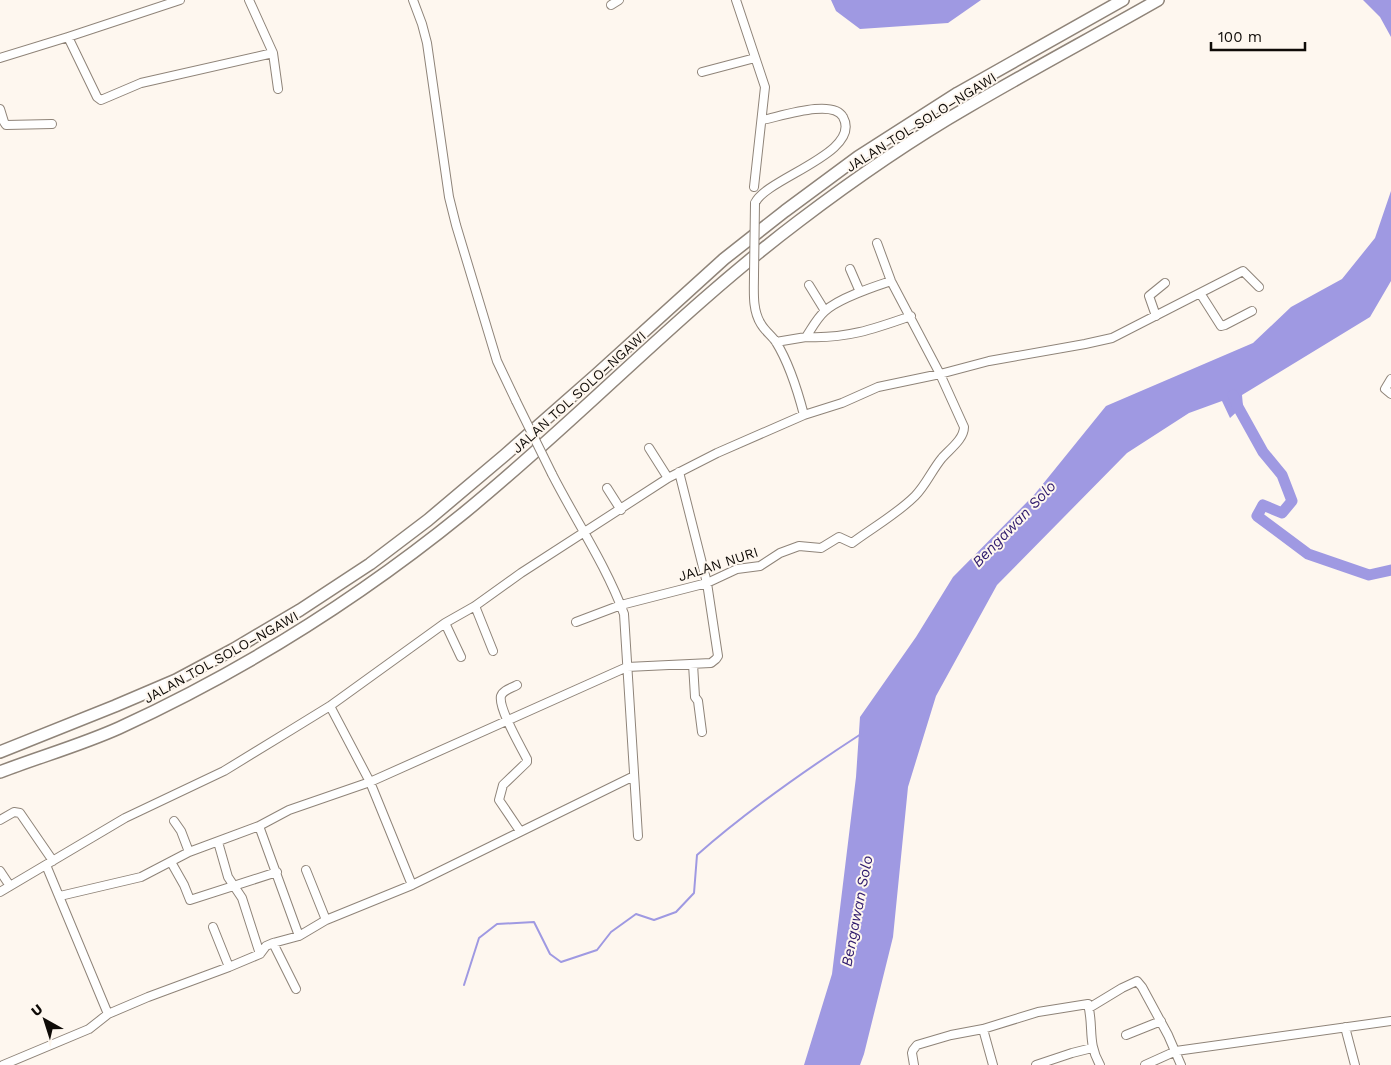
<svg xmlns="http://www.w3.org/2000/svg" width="1391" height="1065" font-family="'Work Sans',sans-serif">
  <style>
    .water { fill: #9f99e2 }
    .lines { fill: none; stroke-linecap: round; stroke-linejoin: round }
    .stream { stroke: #9f99e2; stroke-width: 2 }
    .river { stroke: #9f99e2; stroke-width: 11 }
    .minor-casing { stroke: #8f8479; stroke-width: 10 }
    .highway-casing { stroke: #8f8479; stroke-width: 14 }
    .minor { stroke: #fff; stroke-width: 8 }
    .highway { stroke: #fff; stroke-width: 11 }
    .minor-bridge-casing { stroke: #8f8479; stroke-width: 10; stroke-linecap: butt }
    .minor-bridge { stroke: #fff; stroke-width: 8 }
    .labels { text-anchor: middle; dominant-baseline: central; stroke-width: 4; stroke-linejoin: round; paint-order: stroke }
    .street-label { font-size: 14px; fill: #0f0b07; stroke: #fef7ef }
    .water-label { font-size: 15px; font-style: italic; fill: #2f1a6d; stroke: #fef7ef }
  </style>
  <rect width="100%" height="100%" fill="#fef7ef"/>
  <path class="water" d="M831,0h150l-33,23 -88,6 -24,-18z
    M1363,0h28v37l-11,-20z
    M1391,191v90l-21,36 -128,78 1,11 -13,12 -8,-17 -33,12 -62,40 -130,132 -61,111 -28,91 -15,150 -29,117 -4,11h-56l28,-91 24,-197 4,-60 56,-80 37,-60 81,-82 72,-89 147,-63 38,-36 51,-28 33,-41z"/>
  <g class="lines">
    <path class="stream" d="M464,985l15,-47 18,-14 37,-2 16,32 11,8 36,-12 14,-18 25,-18 18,6 22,-8 18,-19 3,-38c51,-45 107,-84 164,-121"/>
    <path class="river" d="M1233,395l5,12 25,45 19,23 10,26 -10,12 -19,-8 -6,11 51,38 61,21 22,-5"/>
    <g class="minor-casing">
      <path id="minor" d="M249,0l24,53 5,36
        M413,0l9,24 5,19 22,154 7,28 41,136 19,40
        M736,0l29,87 -11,100
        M611,5l8,-5
        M68,37l29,60 4,3 40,-17 132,-30
        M0,58l68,-21 112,-37
        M702,72l53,-14
        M0,109l4,13 2,3 46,-1
        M755,203c11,-25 108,-50 88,-86 -10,-19 -64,0 -81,3
        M850,269l10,23
        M754,275c0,16 -2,35 7,49 4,7 11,12 15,18 13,21 22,50 28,73
        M809,285l16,26
        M1200,293l21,33 4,-1 27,-14
        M1156,316l-7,-20 16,-13
        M806,337c40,2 68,-8 105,-21
        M776,342l30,-5c6,-9 11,-19 19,-26 14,-13 48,-24 66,-30
        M1391,379l-6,10 6,5
        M649,448l19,30
        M552,474c24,47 54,91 72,140l14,222
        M607,488l14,22
        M475,606l18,45
        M576,622l45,-17 86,-22 30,-14 23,-3 20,-13 19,-7 22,2 18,-11 13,6c20,-15 45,-29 63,-47 11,-11 17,-26 27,-38 8,-9 22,-19 22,-31l-24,-53 -49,-93 -14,-38
        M445,623l16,34
        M693,664l2,33 3,4 4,31
        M517,685c-5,3 -14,5 -16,11 -3,12 20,51 26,63v3l-24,23 -4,15 21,31
        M330,706l40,76 42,103
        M0,820l14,-8 6,1 33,48
        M174,821l7,10 8,21
        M259,826l40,110
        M218,842l10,35 14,21 18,56
        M171,862l13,23 6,15 87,-28
        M46,865l62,149
        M306,870l20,50
        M0,871l10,15
        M0,892l125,-74 99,-47 67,-41 39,-24 115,-83 30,-17 46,-33 147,-95 49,-25 87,-38 38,-12 36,-16 62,-13 49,-13 96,-17 27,-6 131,-67 16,16
        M60,896l81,-19 48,-25 70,-26 30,-16 81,-28 257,-115 84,-4 5,-4 2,-3 -11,-73 -28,-111
        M213,927l16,40
        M273,943l23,46
        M1089,1008l33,-20 15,-7 5,6 26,48 13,30
        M1345,1027l10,38
        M983,1029l10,36
        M1126,1035l35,-14
        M3,1065l86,-36 19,-15 40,-17 81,-30 31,-13 6,-8 7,-3 26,-7 27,-16 86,-35 222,-109
        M914,1065l-2,-12 1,-3 4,-5 34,-10 32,-6 55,-17 50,-8c6,24 -1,38 12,61
        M1036,1065l36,-12 20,-5
        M1145,1065l31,-14 215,-30"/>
    </g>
    <g class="highway-casing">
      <path id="highway" d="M0,752l115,-46 61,-26 58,-31 66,-39 70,-46 58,-44 77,-65 91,-80 128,-116 61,-48 73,-54 100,-64 165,-93
        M0,772c39,-15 81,-27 119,-44 124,-57 239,-129 346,-216 114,-93 216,-202 334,-291 54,-41 110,-80 169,-114 63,-37 127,-71 190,-107"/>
    </g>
    <use href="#minor" class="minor"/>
    <use href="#highway" class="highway"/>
    <g class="minor-bridge-casing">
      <path id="minor-bridge" d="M754,275l1,-72
        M516,401l36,73"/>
    </g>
    <use href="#minor-bridge" class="minor-bridge"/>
  </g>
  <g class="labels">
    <g class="street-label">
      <text transform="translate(921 122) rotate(-32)">JALAN TOL SOLO–NGAWI</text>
      <text transform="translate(579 392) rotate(-42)">JALAN TOL SOLO–NGAWI</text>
      <text transform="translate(718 564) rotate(-18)">JALAN NURI</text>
      <text transform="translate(221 657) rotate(-29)">JALAN TOL SOLO–NGAWI</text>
    </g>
    <g class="water-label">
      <text transform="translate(1014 524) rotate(-46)">Bengawan Solo</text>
      <text transform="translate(857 911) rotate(-79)">Bengawan Solo</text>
    </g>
  </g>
  <g transform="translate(45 1020) rotate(321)" stroke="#fef7ef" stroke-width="4" paint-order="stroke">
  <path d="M0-4L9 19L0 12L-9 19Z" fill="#0f0b07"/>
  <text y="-8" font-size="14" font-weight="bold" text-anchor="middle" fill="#0f0b07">U</text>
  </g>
  <path d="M1211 42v8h94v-8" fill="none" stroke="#0f0b07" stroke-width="2.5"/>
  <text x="1218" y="42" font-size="15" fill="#0f0b07" stroke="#fef7ef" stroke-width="4" paint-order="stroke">100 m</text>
</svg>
